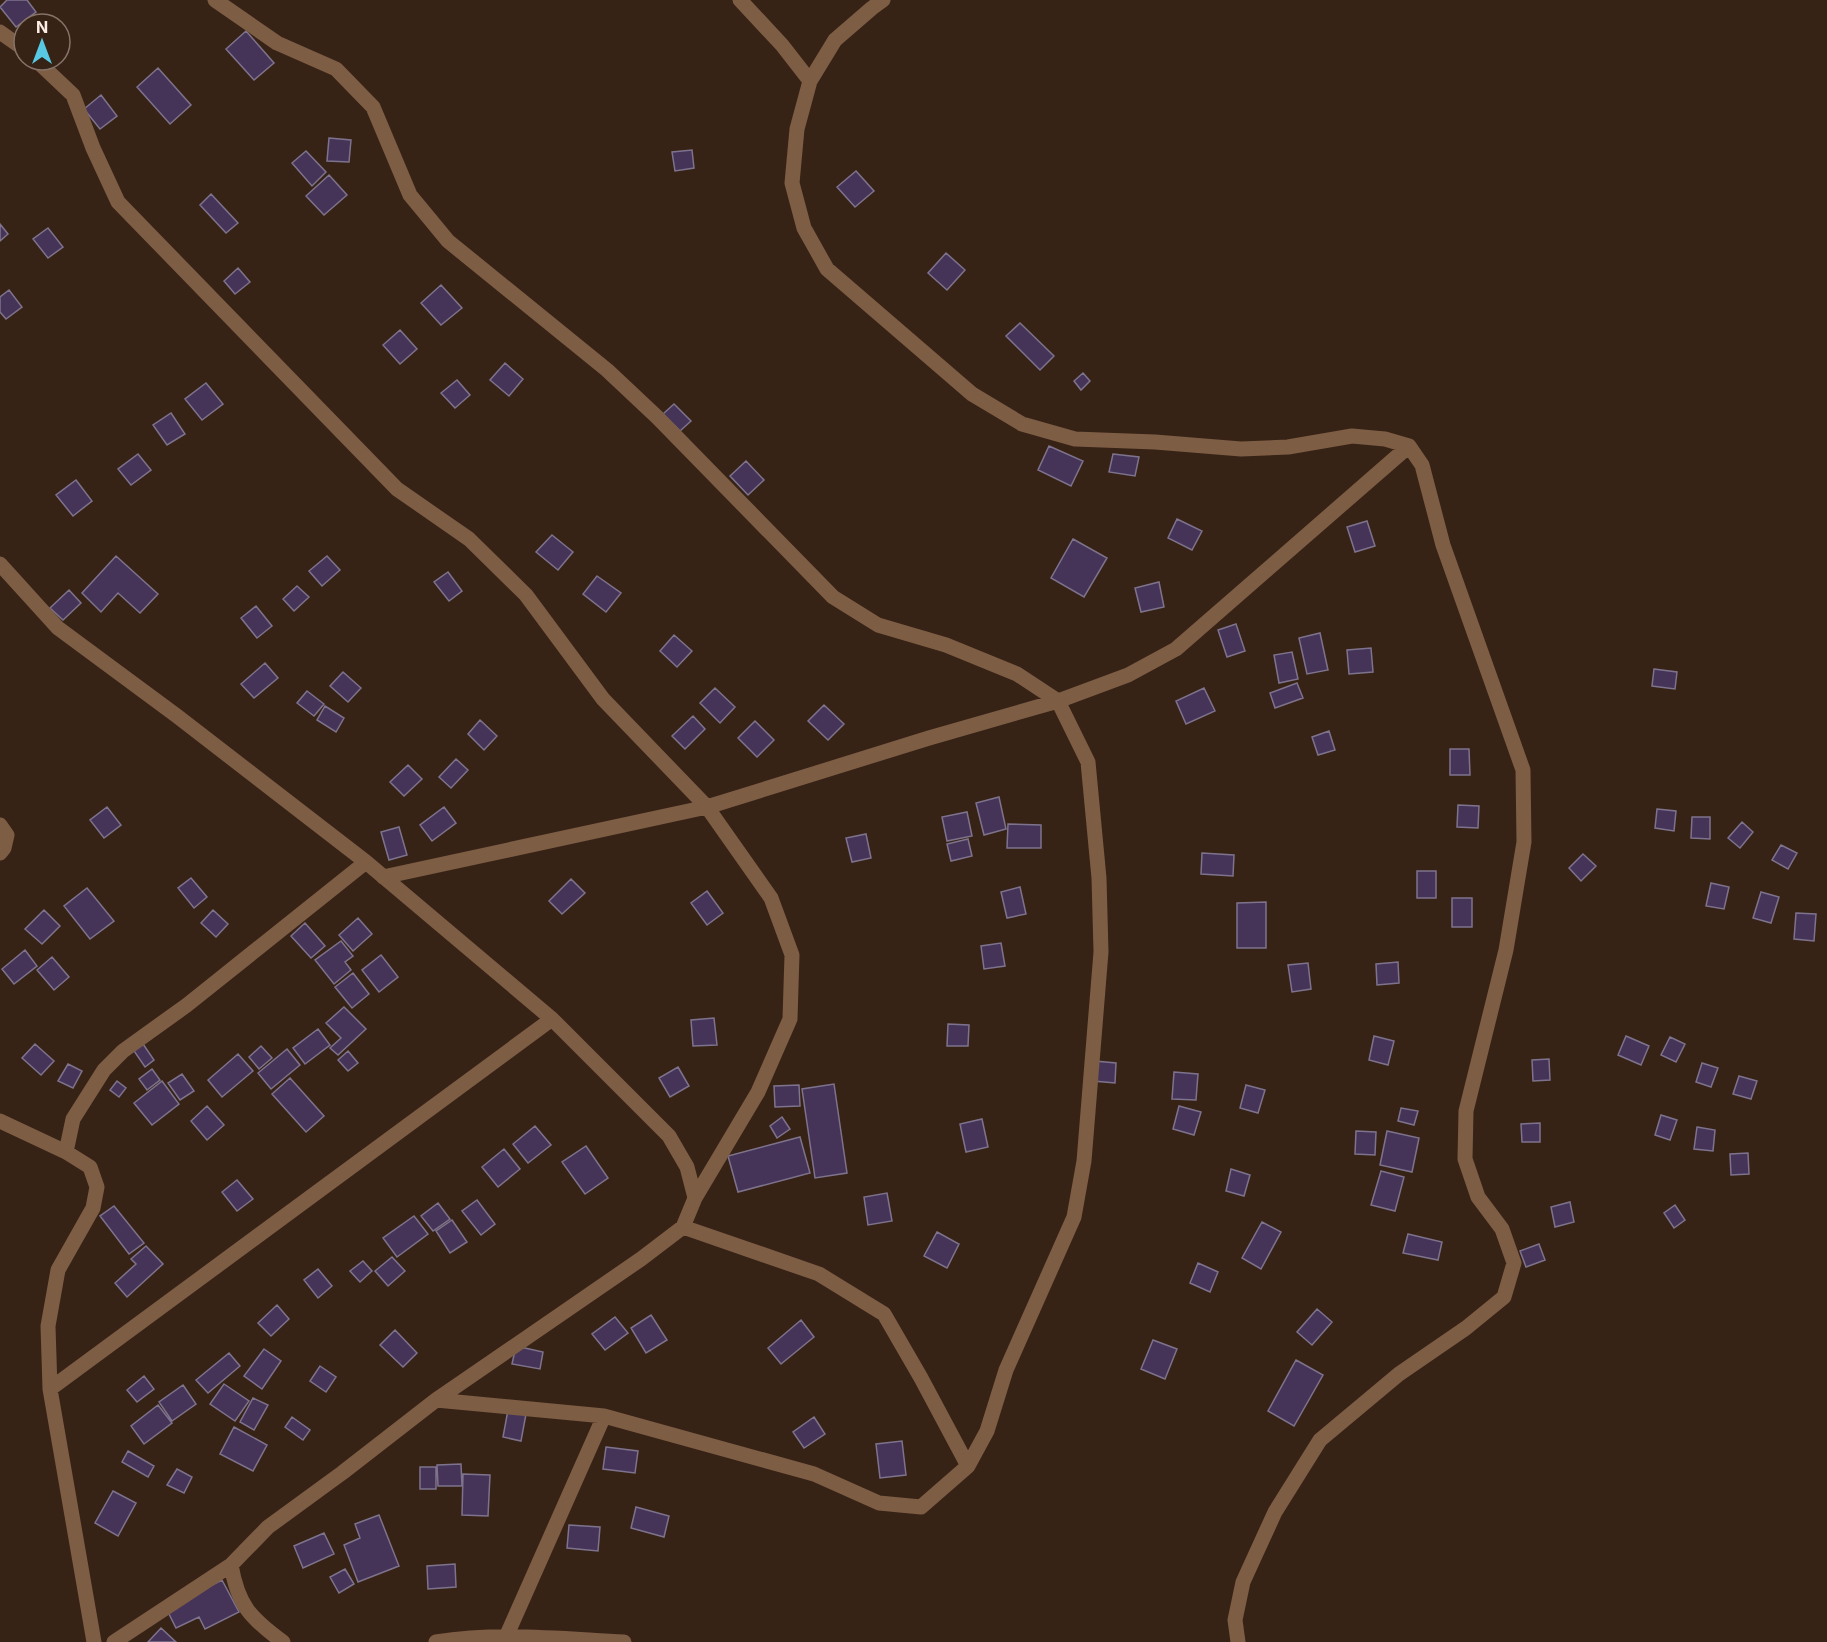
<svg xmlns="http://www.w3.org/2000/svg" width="1827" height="1642" font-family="Inter,sans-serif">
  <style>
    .building { fill: #453458; stroke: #7e738c; stroke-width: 1.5 }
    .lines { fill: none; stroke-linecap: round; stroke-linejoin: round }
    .minor { stroke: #7d5d44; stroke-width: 15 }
  </style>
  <rect width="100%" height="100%" fill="#372216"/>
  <path class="building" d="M7,0h20l9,12 -20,15 -16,-20z
    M246,31l28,32 -20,17 -28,-31z
    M158,68l33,37 -21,19 -33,-37z
    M101,95l16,21 -17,13 -16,-20z
    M329,138l22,2 -2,22 -22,-1z
    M692,150l2,18 -19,3 -3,-19z
    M306,151l20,21 -14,14 -20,-23z
    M856,171l18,20 -19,16 -18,-20z
    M329,175l18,20 -23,20 -18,-19z
    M211,194l27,29 -12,10 -26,-28z
    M0,224l8,10 -8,7z
    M48,228l15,19 -15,11 -15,-19z
    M946,253l19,17 -18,20 -19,-17z
    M238,268l12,14 -15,12 -11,-13z
    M441,285l21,23 -21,17 -20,-22z
    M9,290l13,17 -16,12 -6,-7v-15z
    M1020,323l34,33 -14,14 -34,-34z
    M400,330l17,19 -17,15 -17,-19z
    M505,363l18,16 -14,17 -19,-16z
    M1083,373l7,8 -9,9 -7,-9z
    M457,380l13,15 -15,13 -14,-15z
    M206,383l17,21 -21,16 -17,-21z
    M674,404l17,17 -11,10 -17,-17z
    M171,413l14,21 -18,11 -14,-20z
    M1049,446l34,15 -12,25 -33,-16z
    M138,454l13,16 -20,15 -13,-16z
    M1113,454l26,3 -4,19 -26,-4z
    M746,461l18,19 -16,15 -18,-19z
    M76,480l16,21 -19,15 -17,-21z
    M1177,519l25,12 -10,19 -24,-12z
    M1367,521l8,25 -20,6 -8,-25z
    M552,535l21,17 -15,18 -22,-18z
    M1073,539l34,19 -23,39 -33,-19z
    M116,556l42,38 -18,19 -22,-20 -17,19 -19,-19z
    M327,556l13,14 -18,16 -13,-15z
    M448,572l14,19 -13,10 -15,-19z
    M597,576l24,17 -15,19 -23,-18z
    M1159,582l5,25 -23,5 -6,-24z
    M297,586l12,11 -15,14 -11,-12z
    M69,590l12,13 -18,17 -13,-12z
    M256,606l16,20 -15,12 -16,-20z
    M1236,624l9,27 -18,6 -9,-27z
    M1320,633l8,37 -21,4 -8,-36z
    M674,635l18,16 -15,16 -17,-16z
    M1371,648l2,24 -24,2 -2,-24z
    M1292,652l6,27 -19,4 -5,-28z
    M265,663l13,15 -24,20 -13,-14z
    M1654,669l23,3 -2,17 -23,-3z
    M343,672l18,16 -13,14 -18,-16z
    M1297,683l6,15 -28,10 -5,-15z
    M715,688l20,19 -15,16 -20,-20z
    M1204,688l11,23 -29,13 -10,-23z
    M307,691l17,13 -10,12 -17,-13z
    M824,705l20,19 -16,16 -20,-19z
    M325,706l19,12 -8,14 -19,-12z
    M693,716l12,13 -20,20 -13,-13z
    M480,720l17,16 -13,14 -16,-16z
    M755,721l19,19 -17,17 -19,-19z
    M1329,731l6,19 -17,5 -6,-18z
    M1450,749h19l1,26h-20z
    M456,759l12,11 -17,18 -12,-11z
    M408,765l14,14 -18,17 -14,-14z
    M999,797l7,32 -22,6 -8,-32z
    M1458,805l21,1 -1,22 -21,-1z
    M107,807l14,18 -17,13 -14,-18z
    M444,807l12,16 -24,18 -12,-16z
    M1657,809l19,2 -2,20 -19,-3z
    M967,812l5,24 -25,5 -5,-24z
    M1692,817h18v22l-19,-1z
    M1742,822l11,10 -13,16 -12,-10z
    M1008,824l33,1v23h-34z
    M399,827l8,28 -18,5 -8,-28z
    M866,834l5,24 -19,4 -6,-24z
    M968,839l4,17 -21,5 -4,-17z
    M1781,845l16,8 -9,16 -16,-9z
    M1202,853l32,2 -1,21 -32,-2z
    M1583,854l13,12 -15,15 -12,-13z
    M1417,871h19v27h-19z
    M191,878l16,19 -13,11 -16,-20z
    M571,879l14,14 -23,21 -13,-13z
    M1711,883l18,4 -5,22 -18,-3z
    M1020,887l6,27 -19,4 -6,-26z
    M87,888l27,33 -24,18 -26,-33z
    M707,891l16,22 -16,12 -16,-22z
    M1761,892l18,5 -8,26 -18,-5z
    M1452,898h20v29h-20z
    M1266,902v46h-29v-45z
    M44,910l16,16 -18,18 -17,-15z
    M213,910l15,14 -12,13 -15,-14z
    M1796,913l20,1 -2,27 -20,-2z
    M358,918l14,16 -19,17 -14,-16z
    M305,923l20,23 -14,12 -20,-22z
    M341,941l12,15 -8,6 6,8 -17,14 -19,-24z
    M1001,943l4,23 -21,3 -3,-23z
    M25,950l12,16 -23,18 -12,-15z
    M381,955l17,22 -19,15 -17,-22z
    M52,957l17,20 -15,13 -17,-20z
    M1398,962l1,21 -22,2 -1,-21z
    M1308,963l3,26 -19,3 -4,-27z
    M353,973l16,21 -17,14 -17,-21z
    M344,1007l22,22 -28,26 -8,-7 11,-10 -15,-15z
    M714,1018l3,27 -24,1 -2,-26z
    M948,1024l21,1 -1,21h-21z
    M318,1029l12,16 -25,19 -12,-16z
    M1374,1036l20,5 -6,24 -19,-5z
    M1626,1036l23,10 -8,19 -23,-10z
    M1670,1037l15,7 -9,18 -15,-7z
    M141,1041l13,19 -9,7 -13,-19z
    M35,1044l19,17 -13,14 -19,-17z
    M261,1046l11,12 -13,11 -10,-12z
    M287,1049l13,16 -29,24 -13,-16z
    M348,1051l10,12 -10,8 -10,-11z
    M238,1054l15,17 -31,26 -14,-17z
    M1549,1059l1,21 -17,1 -1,-21z
    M1095,1061l21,2 -1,20 -22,-2z
    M1702,1063l16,5 -7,19 -15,-5z
    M68,1064l14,7 -9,17 -15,-7z
    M678,1067l11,19 -19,11 -11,-19z
    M152,1069l8,11 -13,10 -8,-11z
    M1174,1072l24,2 -2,26 -24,-1z
    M182,1074l12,17 -14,9 -12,-17z
    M1739,1076l18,5 -6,18 -18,-5z
    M290,1078l34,38 -18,16 -34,-38z
    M117,1081l9,7 -7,9 -9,-7z
    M162,1081l17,23 -27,21 -18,-22z
    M834,1084l13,89 -32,5 -13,-89z
    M799,1085l1,21 -25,1 -1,-21z
    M1246,1085l19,5 -7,23 -18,-5z
    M207,1106l17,19 -17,15 -16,-19z
    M1179,1106l22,6 -7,23 -21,-6z
    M1401,1108l17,3 -4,14 -16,-4z
    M1661,1115l16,5 -7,20 -15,-5z
    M782,1117l8,12 -13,9 -7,-12z
    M982,1119l6,28 -22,5 -6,-28z
    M1540,1123v19h-18l-1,-18z
    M535,1126l16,19 -23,18 -15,-19z
    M1697,1127l18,3 -2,21 -19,-2z
    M1356,1131l20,1 -1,23 -20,-1z
    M1387,1131l32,7 -7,34 -32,-7z
    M800,1137l10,36 -72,19 -10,-36z
    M586,1146l22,32 -23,16 -23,-32z
    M504,1149l16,20 -22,18 -16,-20z
    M1748,1153l1,21 -18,1 -1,-21z
    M1231,1169l19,6 -6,21 -18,-5z
    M1381,1171l23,6 -9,34 -24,-6z
    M237,1180l16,19 -16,12 -15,-19z
    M887,1193l5,28 -24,4 -4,-28z
    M477,1200l18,24 -14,11 -19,-24z
    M1570,1202l4,20 -19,5 -4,-20z
    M438,1203l12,16 -17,12 -12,-15z
    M1675,1205l10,15 -11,8 -10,-15z
    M114,1206l30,37 -15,11 -29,-38z
    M414,1216l14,18 -31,23 -14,-19z
    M452,1220l15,22 -17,11 -14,-22z
    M1262,1222l19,10 -20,37 -19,-11z
    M937,1232l22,12 -12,24 -23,-12z
    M1408,1234l34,8 -4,18 -35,-7z
    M1539,1244l6,16 -19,7 -6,-16z
    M146,1246l17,18 -36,33 -12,-14 21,-19 -5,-5z
    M392,1257l13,14 -17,15 -13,-15z
    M363,1261l9,10 -12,11 -10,-11z
    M1198,1263l20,9 -8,20 -20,-9z
    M318,1269l14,17 -14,12 -14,-18z
    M277,1305l12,14 -18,17 -13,-13z
    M1317,1309l15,13 -20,23 -15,-13z
    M651,1315l16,25 -21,13 -15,-25z
    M615,1317l13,16 -23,17 -13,-16z
    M801,1320l13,17 -33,27 -13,-16z
    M395,1330l22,23 -14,14 -23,-22z
    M1153,1340l24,9 -12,30 -24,-10z
    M516,1346l27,6 -3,17 -28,-5z
    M264,1349l17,12 -19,28 -18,-13z
    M229,1353l11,13 -32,27 -12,-13z
    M1296,1360l27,15 -29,51 -26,-15z
    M320,1366l16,11 -10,15 -16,-11z
    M144,1376l10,13 -17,13 -10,-12z
    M224,1384l25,17 -14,20 -25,-17z
    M183,1385l13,19 -24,17 -13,-19z
    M253,1398l15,7 -14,25 -14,-8z
    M158,1405l14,18 -28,21 -13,-18z
    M508,1410l18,4 -5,27 -18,-4z
    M292,1417l18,13 -7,10 -18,-13z
    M814,1417l11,17 -21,14 -11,-16z
    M234,1427l33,18 -14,26 -33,-17z
    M902,1441l4,34 -26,3 -4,-34z
    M606,1447l32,4 -3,22 -32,-4z
    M128,1451l26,15 -6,11 -26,-15z
    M461,1464l1,22h-24l-1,-21z
    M420,1467h16v22h-16z
    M177,1469l15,8 -8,16 -17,-8z
    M463,1474l27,1 -2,41 -26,-1z
    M113,1491l23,12 -18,33 -23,-13z
    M636,1507l33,9 -5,21 -33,-9z
    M379,1515l20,51 -41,16 -14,-37 16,-7 -5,-14z
    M569,1525l31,2 -2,24 -31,-3z
    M324,1533l10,21 -31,14 -9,-22z
    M455,1564l1,23 -28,2 -1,-23z
    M345,1569l9,15 -15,9 -9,-16z
    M222,1580l17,32 -34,17 -6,-12 -23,11 -10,-20z
    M161,1628l15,14h-28z"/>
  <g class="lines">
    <path class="minor" d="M215,0l62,43 59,26 37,38 37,88 38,46 159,129 50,47 176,180 45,28 68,20 71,29 41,27 30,61 11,116 2,74 -17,209 -10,56 -68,153 -19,61 -19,35 -47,41 -42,-4 -65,-29 -210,-58 -168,-16
      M740,0l42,45 28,36
      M883,0l-11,8 -37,32 -25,41 -13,48 -5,54 12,45 23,41 145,125 50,30 53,15 80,3 86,7 47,-2 64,-11 33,3 24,7 13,19 21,80 80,225 1,72 -18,108 -40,161 -1,48 13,38 24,32 12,34 -10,34 -38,31 -67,46 -79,66 -45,72 -32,70 -8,38 3,22
      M0,32l24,17
      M36,60l37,35 20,53 25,54 279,287 72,50 57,56 77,104 104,108 64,91 21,57 -2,64 -32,73 -63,106
      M0,564l58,64 119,88 189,146 186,157 117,117 18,31 8,31 -12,29 -42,32 -205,141 -94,73 -74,54 -37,38c7,40 19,53 52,77
      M0,825l7,10 -3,13 -4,5
      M383,877l324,-70 222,-69 129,-37 70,-26 48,-26 233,-203
      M0,1121l66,31 24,15 7,20 -4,21 -35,62 -10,56 2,63 44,253
      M66,1152l7,-33 31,-49 19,-19 64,-46 179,-143
      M683,1227l136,47 65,40 37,64 47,88
      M50,1389l502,-370
      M506,1637l98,-221
      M114,1642l117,-77
      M436,1642c62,-10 126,-3 188,0"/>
  </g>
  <g transform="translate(42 42)"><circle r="28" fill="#372216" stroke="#867369" stroke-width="1.5"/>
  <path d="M0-4.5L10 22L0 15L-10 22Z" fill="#57c9e2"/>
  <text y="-9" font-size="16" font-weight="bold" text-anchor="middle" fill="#fcede5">N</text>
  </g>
</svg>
